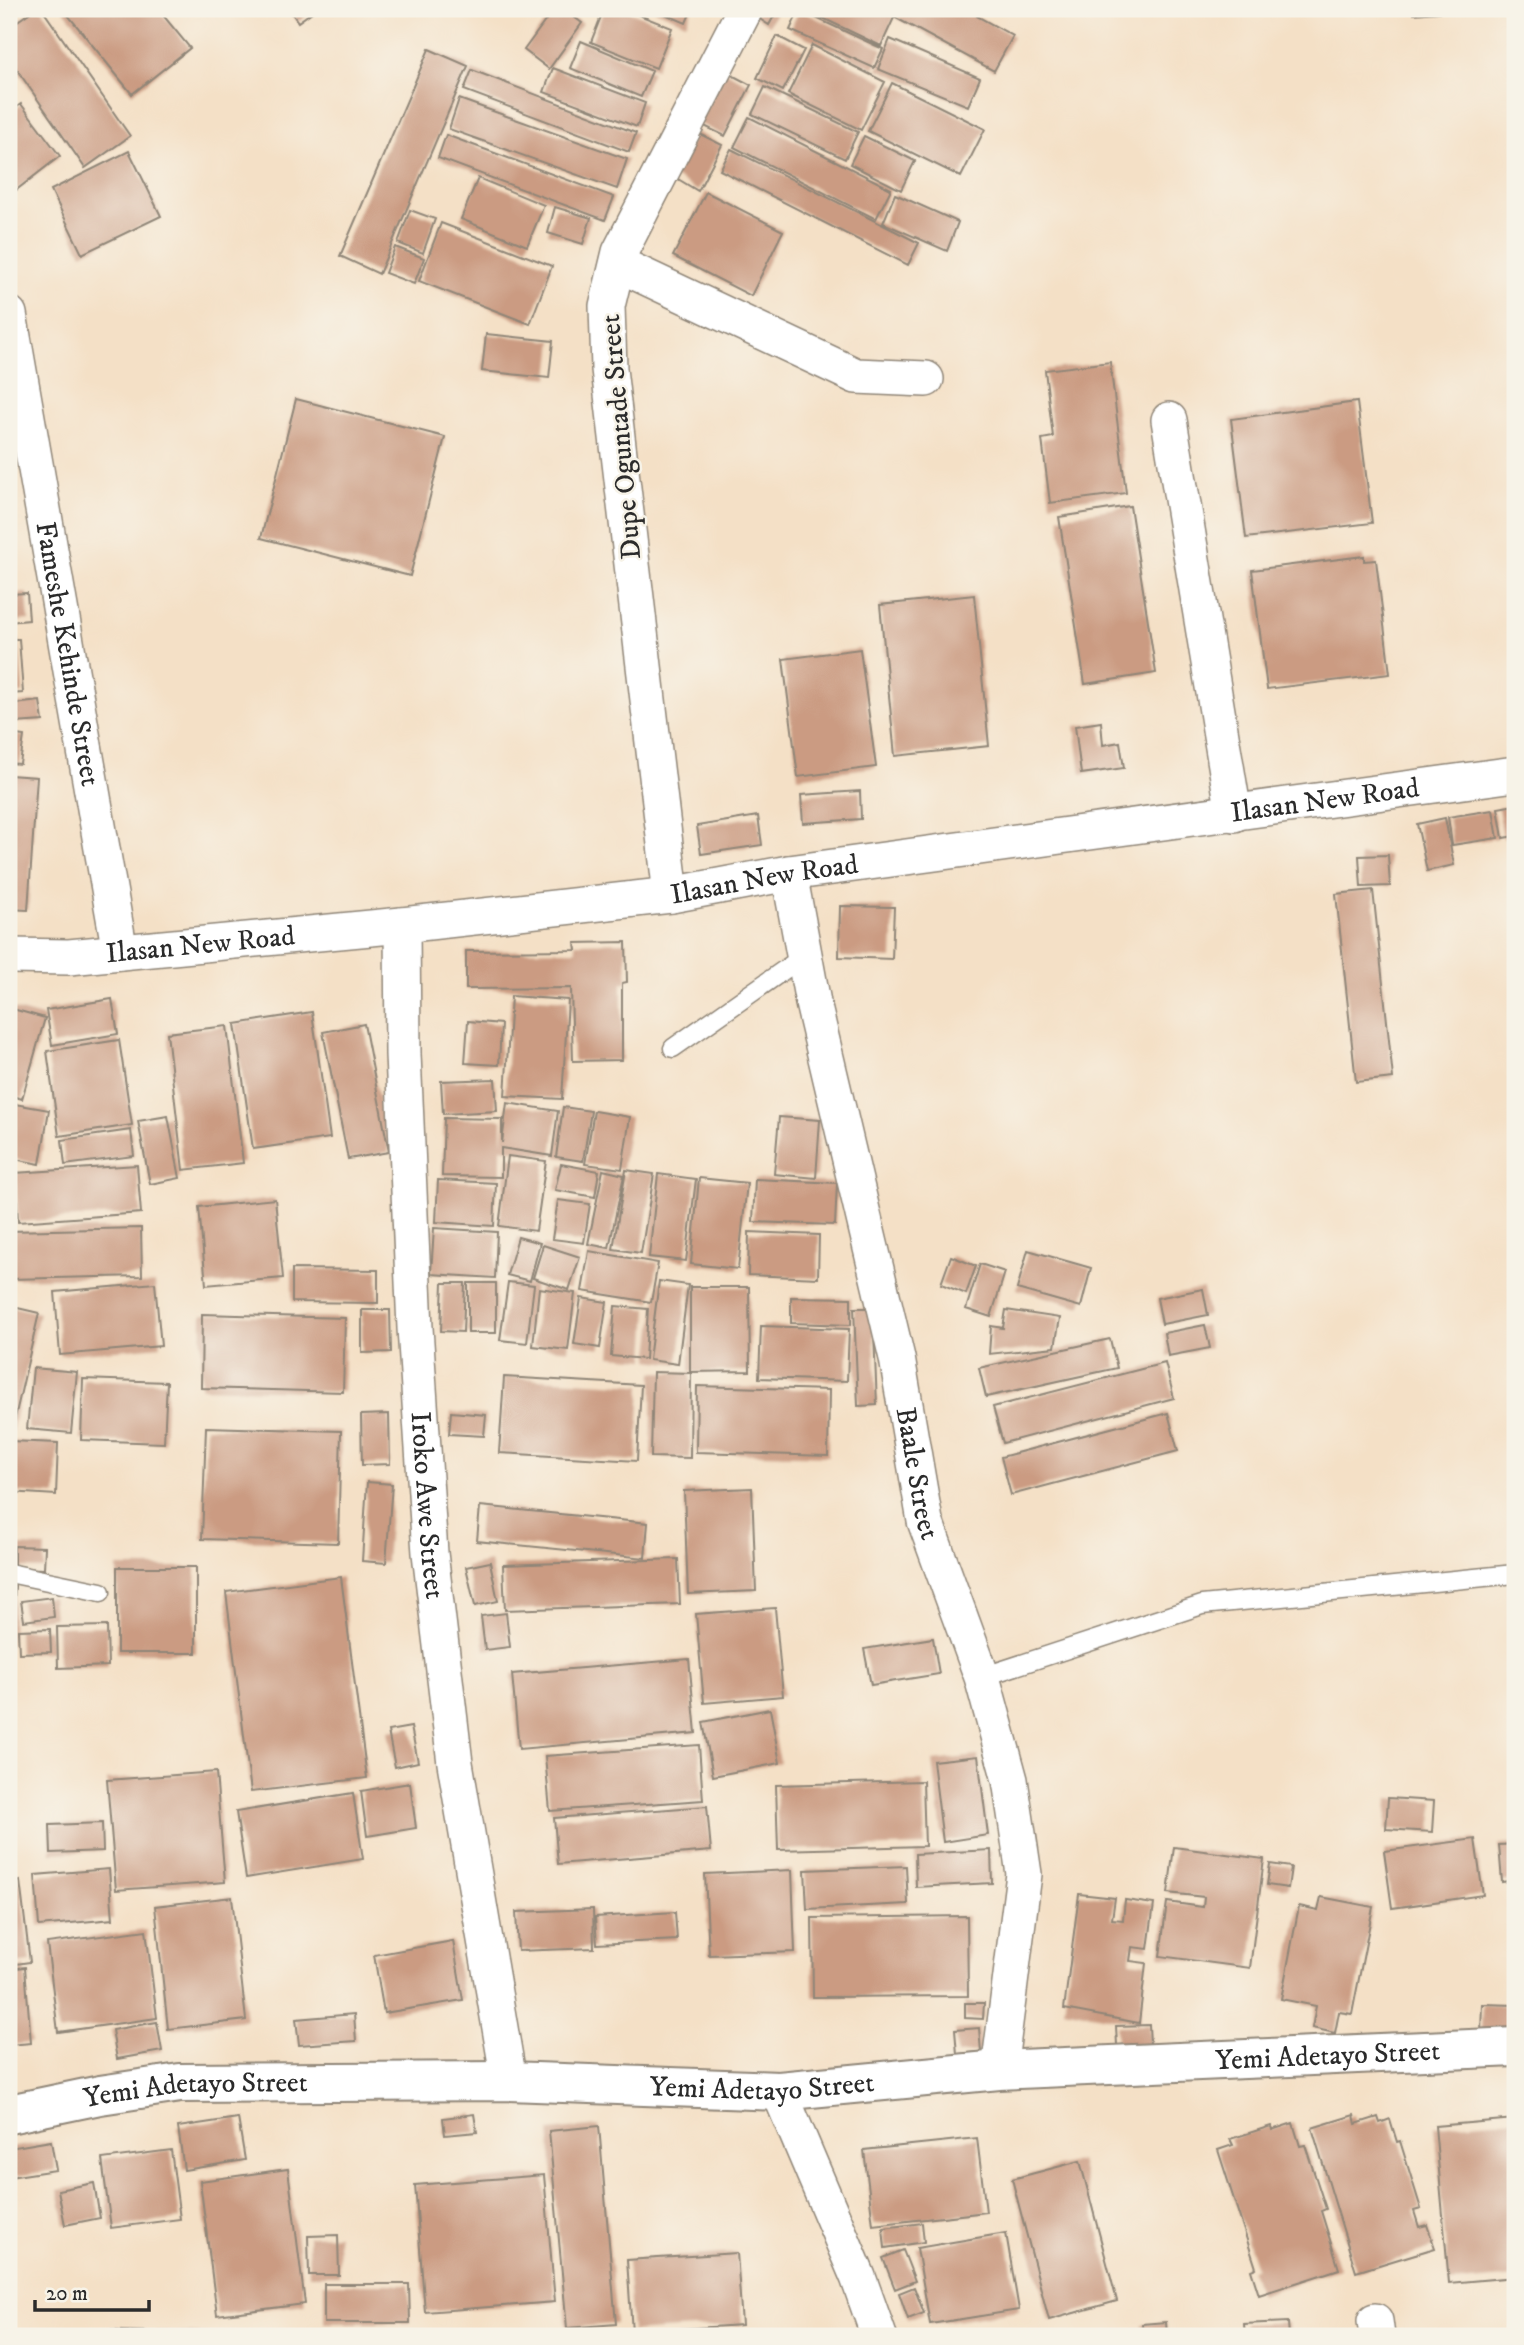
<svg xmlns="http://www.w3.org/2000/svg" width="1524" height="2345" font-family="'IM FELL DW Pica',serif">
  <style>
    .building { fill: #cb9b82 }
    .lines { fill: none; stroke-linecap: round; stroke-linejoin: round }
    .service-casing { stroke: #908678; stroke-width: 21 }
    .minor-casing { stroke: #908678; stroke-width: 38 }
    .tertiary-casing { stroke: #908678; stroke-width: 42 }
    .service { stroke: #fff; stroke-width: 18 }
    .minor { stroke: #fff; stroke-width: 35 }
    .tertiary { stroke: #fff; stroke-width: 38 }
    .labels { text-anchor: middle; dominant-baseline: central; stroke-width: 5; stroke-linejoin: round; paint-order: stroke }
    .street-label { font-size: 28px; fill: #2b2b2b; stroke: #f7f3e8 }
  </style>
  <rect width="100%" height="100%" fill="#f7f3e8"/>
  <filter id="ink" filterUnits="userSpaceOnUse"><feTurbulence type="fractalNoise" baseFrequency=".0143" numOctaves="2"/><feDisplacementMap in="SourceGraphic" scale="14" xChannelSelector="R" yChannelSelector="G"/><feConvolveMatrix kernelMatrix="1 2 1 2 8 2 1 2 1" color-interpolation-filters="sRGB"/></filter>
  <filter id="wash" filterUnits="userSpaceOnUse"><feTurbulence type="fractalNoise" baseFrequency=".00686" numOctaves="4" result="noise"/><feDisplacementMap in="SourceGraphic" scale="28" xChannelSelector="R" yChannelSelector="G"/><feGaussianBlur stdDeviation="1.57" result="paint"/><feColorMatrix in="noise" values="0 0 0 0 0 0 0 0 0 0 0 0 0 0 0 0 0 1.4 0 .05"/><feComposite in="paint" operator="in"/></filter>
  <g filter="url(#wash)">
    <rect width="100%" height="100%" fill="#f4e0c6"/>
    <g id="blocks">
      <path class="building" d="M35,9h7l88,127 -45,32 -76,-110v-31z
        M63,9h95l32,39 -58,46z
        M289,9h27l-18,13z
        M554,9h9l19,14 -33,46 -25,-19z
        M604,9h20l48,19 -16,40 -65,-26z
        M653,9h39l-6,14z
        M759,9h19l-9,16 -14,-9z
        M810,9h88l-17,37 -73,-35z
        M901,9h80l-4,7 36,20 -19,35 -98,-53z
        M1413,9h37v2l-36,3z
        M799,10l84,39 -9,19 -84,-38z
        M777,36l27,14 -21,41 -26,-13z
        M890,39l90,39 -12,28 -90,-37z
        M581,41l71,30 -11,26 -71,-29z
        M812,45l73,37 -24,48 -73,-36z
        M429,49l39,17 -89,208 -39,-18z
        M553,68l92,35 -8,24 -93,-35z
        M472,70l164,63 -7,19 -165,-62z
        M724,71l27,14 -26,51 -27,-13z
        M892,83l93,46 -24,48 -93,-46z
        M765,87l93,45 -13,27 -93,-45z
        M459,99l168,60 -10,30 -168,-60z
        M21,104l39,52 -45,35 -6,-8v-70z
        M749,117l142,72 -15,30 -142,-72z
        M696,132l26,13 -24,46 -25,-15z
        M446,135l168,62 -9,23 -167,-62z
        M864,136l51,25 -14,29 -51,-26z
        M731,149l188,94 -11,22 -188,-95z
        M129,151l32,65 -79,38 -31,-64z
        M478,178l66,27 -17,41 -66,-27z
        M706,192l77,39 -32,65 -78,-40z
        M895,194l63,28 -11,29 -64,-28z
        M555,207l36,11 -8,26 -35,-11z
        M410,210l25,9 -12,34 -25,-10z
        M441,223l111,43 -22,58 -111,-43z
        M395,247l29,11 -10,26 -29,-11z
        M486,334l67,7 -4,37 -67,-7z
        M1110,362l16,131 -76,10 -8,-64 11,-2 -8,-67z
        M296,399l149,38 -35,139 -149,-38z
        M1357,402l15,121 -126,15 -15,-119z
        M1130,506l26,167 -71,11 -26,-167z
        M1364,556v5l12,-1 14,114 -123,15 -15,-119z
        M27,593l2,27 -20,2v-28z
        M974,595l15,151 -94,10 -15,-151z
        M9,639h10l4,54 -14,1z
        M860,649l16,118 -78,10 -15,-118z
        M40,701l3,20 -28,2 -1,-19z
        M1101,722l2,23 17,-3 4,26 -43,6 -6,-48z
        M9,734l15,2 -4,28 -11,-1z
        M9,775l28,2 -9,133 -19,-1z
        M860,791l1,28 -58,4 -2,-28z
        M1515,805v31l-12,2 -5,-30z
        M1493,810l5,28 -46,7 -4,-28z
        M758,816l4,29 -61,9 -4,-28z
        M1445,818l9,47 -27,6 -10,-47z
        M1388,855l2,31 -29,1 -2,-31z
        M1373,890l20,188 -37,4 -20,-188z
        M840,906l54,1 -2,52 -53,-2z
        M626,942l1,40 -5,1v77l-49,1 -2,-73 -105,1v-38l110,-1 -1,-7z
        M511,996l57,4 -6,99 -57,-3z
        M112,999l6,35 -66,11 -6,-35z
        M9,1008l36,10 -23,81 -13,-4z
        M312,1012l18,126 -77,11 -18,-125z
        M468,1021l33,3 -2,41 -34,-2z
        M364,1024l25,128 -41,7 -25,-127z
        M227,1026l16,137 -60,7 -16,-137z
        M119,1040l13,85 -73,11 -12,-85z
        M495,1079l2,32 -54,3 -2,-33z
        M9,1103l40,7 -9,54 -31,-6z
        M507,1103l51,8 -6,45 -51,-8v29l-59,-1 2,-58 58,1v24z
        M563,1107l28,4 -8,50 -27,-4z
        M594,1111l36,6 -8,52 -37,-5z
        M168,1116l12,62 -30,6 -12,-63z
        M779,1117l41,3 -4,58 -42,-4z
        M131,1130l3,26 -69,9 -3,-25z
        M508,1156l38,5 -10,70 -37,-5z
        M561,1164l38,7 -4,26 -40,-7z
        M137,1165l4,48 -123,9 -3,-49z
        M603,1170l21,5 -15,73 -21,-4z
        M626,1170l28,4 -13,79 -28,-4z
        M658,1174l38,5 -10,82 -37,-4z
        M699,1178l48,5 -9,86 -47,-5z
        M755,1179l82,4 -2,42 -82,-3z
        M438,1180l58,3 -2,43 -58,-4z
        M275,1199l8,79 -77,7 -7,-78z
        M558,1200l32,4 -6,39 -32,-4z
        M141,1228l1,48 -133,3v-48z
        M434,1228l63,4 -2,46 -64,-4z
        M749,1232l70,3 -1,43 -70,-3z
        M518,1237l22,6 -10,38 -23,-6z
        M543,1245l37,12 -11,33 -36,-12z
        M1028,1250l63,18 -10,39 -64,-18z
        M589,1251l69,12 -7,39 -69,-11z
        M951,1256l25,10 -10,28 -25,-10z
        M980,1264l25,8 -14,45 -25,-8z
        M292,1269l86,1v33l-86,-1z
        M659,1281l29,4 -10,79 -29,-4z
        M508,1282l26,3 -7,58 -27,-3z
        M155,1283l6,63 -101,9 -5,-63z
        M443,1283h22l-2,49 -22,-1z
        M468,1283h28v50h-28z
        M690,1287h59l1,84 -60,1z
        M539,1288l36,5 -7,57 -35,-4z
        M1203,1289l5,26 -46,9 -5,-26z
        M791,1297l60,1v27l-60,-2z
        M581,1298l26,4 -7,46 -26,-4z
        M9,1306l30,7 -27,118 -3,-1z
        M615,1306l33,3 -3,50 -34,-3z
        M854,1308h19l4,97 -19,1z
        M362,1310h28l1,42 -29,1z
        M1006,1310l54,8 -5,29 -66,7 2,-28 12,2z
        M202,1314l143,4 -2,74 -142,-4z
        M1205,1325l5,23 -42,8 -4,-23z
        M761,1326l88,3 -2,52 -88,-3z
        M1110,1339l7,29 -131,29 -7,-29z
        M1165,1363l9,35 -171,45 -10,-36z
        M33,1368l44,4 -6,61 -44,-4z
        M653,1372l38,1 -1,85 -39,-1z
        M504,1377l137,8 -4,76 -138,-8z
        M83,1379l84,3 -3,61 -83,-3z
        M697,1386l132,4 -1,66 -132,-4z
        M451,1412l35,3 -2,21 -35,-2z
        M1168,1413l10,38 -167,44 -10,-38z
        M389,1414l1,50 -28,1 -1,-50z
        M206,1427l135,4 -3,112 -136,-4z
        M9,1441l49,2 -2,52 -47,-3z
        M367,1482l25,2 -6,79 -24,-2z
        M752,1488l4,103 -68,3 -4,-103z
        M480,1506l168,17 -3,35 -168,-17z
        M14,1546l31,1 -1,22 -30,-1z
        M678,1559l2,45 -175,6 -2,-45z
        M490,1562l8,39 -23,5 -9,-39z
        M117,1567h79v86h-79z
        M341,1577l26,201 -116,14 -25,-200z
        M9,1585l6,1 -4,59h-2z
        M52,1597l2,20 -30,4 -3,-20z
        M775,1608l8,88 -79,7 -8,-89z
        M506,1613l4,34 -25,3 -4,-34z
        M107,1626l1,40 -50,2 -1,-41z
        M50,1629l1,23 -32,1 -1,-23z
        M933,1638l6,36 -68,11 -7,-36z
        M689,1659l7,74 -177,16 -7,-75z
        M770,1709l10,54 -67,13 -10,-54z
        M411,1727l7,35 -23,5 -7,-36z
        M699,1745l4,55 -153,11 -5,-55z
        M978,1756l10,79 -45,7 -10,-81z
        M216,1772l9,110 -109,8 -9,-110z
        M923,1781l2,65 -147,4 -2,-65z
        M410,1783l6,45 -49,8 -6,-45z
        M353,1793l10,66 -117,19 -10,-66z
        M1388,1798l46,3 -2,31 -46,-3z
        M707,1806l4,45 -153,13 -4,-46z
        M102,1823l1,28 -52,2 -1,-28z
        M1475,1839l8,56 -91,13 -8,-57z
        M1515,1844v36l-13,2 -3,-37z
        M1174,1847l90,12 -14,109 -90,-12 7,-54 36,5 1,-10 -36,-4z
        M991,1850l1,33 -76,4 -1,-33z
        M1270,1864l21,3 -3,21 -21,-3z
        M906,1866l2,38 -101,5 -2,-39z
        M109,1869l4,50 -74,7 -4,-51z
        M792,1870l3,82 -86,3 -4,-81z
        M20,1881l10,81 -21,3v-82z
        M1079,1894l36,4 -3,21 11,1 2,-20 29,4 -6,45 -16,-2 -2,14 16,2 -7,60 -75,-14z
        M232,1897l14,123 -78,9 -13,-123z
        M1321,1897l52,10 -21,107 -13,-2 -4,21 -23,-5 4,-22 -35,-7 18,-93 19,4z
        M593,1909l1,39 -76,3 -2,-39z
        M675,1912l2,28 -80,4 -2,-27z
        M967,1916l1,80 -155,1 -1,-79z
        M146,1930l11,88 -99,14 -11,-89z
        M453,1941l10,59 -79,13 -10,-58z
        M25,1967l6,76 -22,2v-76z
        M965,2003h19l-1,16 -18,-1z
        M1482,2004l33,1v28l-34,-1z
        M354,2014l2,27 -57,4 -3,-26z
        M157,2022l5,29 -45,8 -5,-29z
        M1149,2025l1,20h-33l-1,-19z
        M979,2028l2,24 -24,2 -2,-24z
        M474,2114l3,18 -32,3 -2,-17z
        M1354,2115l2,9 22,-7 2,6 10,-4 7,23 3,-1 21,68 -7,2 5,16 8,-2 8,23 -79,24 -44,-144z
        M238,2118l7,42 -61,10 -6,-43z
        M1515,2119v158l-66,6 -14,-157z
        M1293,2123l7,23 5,-1 21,64 -5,2 18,58 -80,26 -8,-25 5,-2 -38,-118 15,-5 -3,-6 41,-13 1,4z
        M599,2126l17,198 -49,4 -18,-197z
        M977,2138l9,74 -113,13 -9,-75z
        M51,2141l5,29 -47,7v-29z
        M171,2150l9,69 -69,9 -9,-69z
        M1080,2161l37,140 -68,19 -37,-141z
        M288,2169l17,135 -88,11 -17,-134z
        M544,2175l11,127 -130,10 -10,-127z
        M94,2183l6,35 -35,7 -7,-35z
        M922,2223l2,19 -39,6 -2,-20z
        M1006,2233l13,77 -89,14 -13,-76z
        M338,2235l1,40h-30l-1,-39z
        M903,2250l12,31 -20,8 -12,-31z
        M737,2253l5,72 -110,7 -5,-72z
        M324,2284h85l1,39h-86z
        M914,2287l10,26 -16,6 -9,-26z
        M1166,2322l1,14h-24l-1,-12z
        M1288,2322l1,14h-44l-1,-12z
        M93,2330l116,4v2h-116z"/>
    </g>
  </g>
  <g filter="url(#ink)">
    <use href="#blocks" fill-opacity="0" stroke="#908678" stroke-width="2"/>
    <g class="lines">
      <g class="service-casing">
        <path id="service" d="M673,1048l131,-92
          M9,1573l92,19
          M982,1677l220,-72 313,-31"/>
      </g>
      <g class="minor-casing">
        <g id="minor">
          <path d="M618,264l238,112 70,3"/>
          <path id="s1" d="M9,314l111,638"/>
          <path d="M1169,420l65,394"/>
          <path id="s2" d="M789,873l24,130 84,355 28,163 57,156 28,103 14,94 -25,196"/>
          <path d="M671,895l-62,-526 -2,-63 13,-54 125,-243"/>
          <path id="s3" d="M402,925l1,129 12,274 15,225 25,210 54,318"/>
          <path id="s4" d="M9,956l60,1 333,-32 269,-30 118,-22 726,-99"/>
          <path d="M779,2091l79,186 21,59"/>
          <path d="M1375,2321l2,15"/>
        </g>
      </g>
      <g class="tertiary-casing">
        <g id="tertiary">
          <path id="s5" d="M9,2114l91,-19 80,-12 329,-2 270,10 220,-21 516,-23"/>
        </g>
      </g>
      <use href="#service" class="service"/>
      <use href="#minor" class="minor"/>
      <use href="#tertiary" class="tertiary"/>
    </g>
  </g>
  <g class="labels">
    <g class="street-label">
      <text transform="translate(621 437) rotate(-95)">Dupe Oguntade Street</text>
      <text stroke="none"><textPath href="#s1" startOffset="345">Fameshe Kehinde Street</textPath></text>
      <text stroke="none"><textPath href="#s4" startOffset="1326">Ilasan New Road</textPath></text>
      <text stroke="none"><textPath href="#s4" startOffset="760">Ilasan New Road</textPath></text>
      <text stroke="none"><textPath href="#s4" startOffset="192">Ilasan New Road</textPath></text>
      <text stroke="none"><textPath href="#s2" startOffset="614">Baale Street</textPath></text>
      <text stroke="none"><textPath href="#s3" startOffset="581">Iroko Awe Street</textPath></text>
      <text stroke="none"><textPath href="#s5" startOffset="1323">Yemi Adetayo Street</textPath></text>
      <text stroke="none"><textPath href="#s5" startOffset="756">Yemi Adetayo Street</textPath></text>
      <text stroke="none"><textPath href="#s5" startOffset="189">Yemi Adetayo Street</textPath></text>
    </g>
  </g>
  <rect width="1524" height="2345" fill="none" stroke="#f7f3e8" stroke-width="35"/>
  <path d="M35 2300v10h114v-10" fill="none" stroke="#2b2b2b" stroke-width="3.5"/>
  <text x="46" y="2300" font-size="21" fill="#2b2b2b" stroke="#f7f3e8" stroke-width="5" paint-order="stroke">20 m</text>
</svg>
